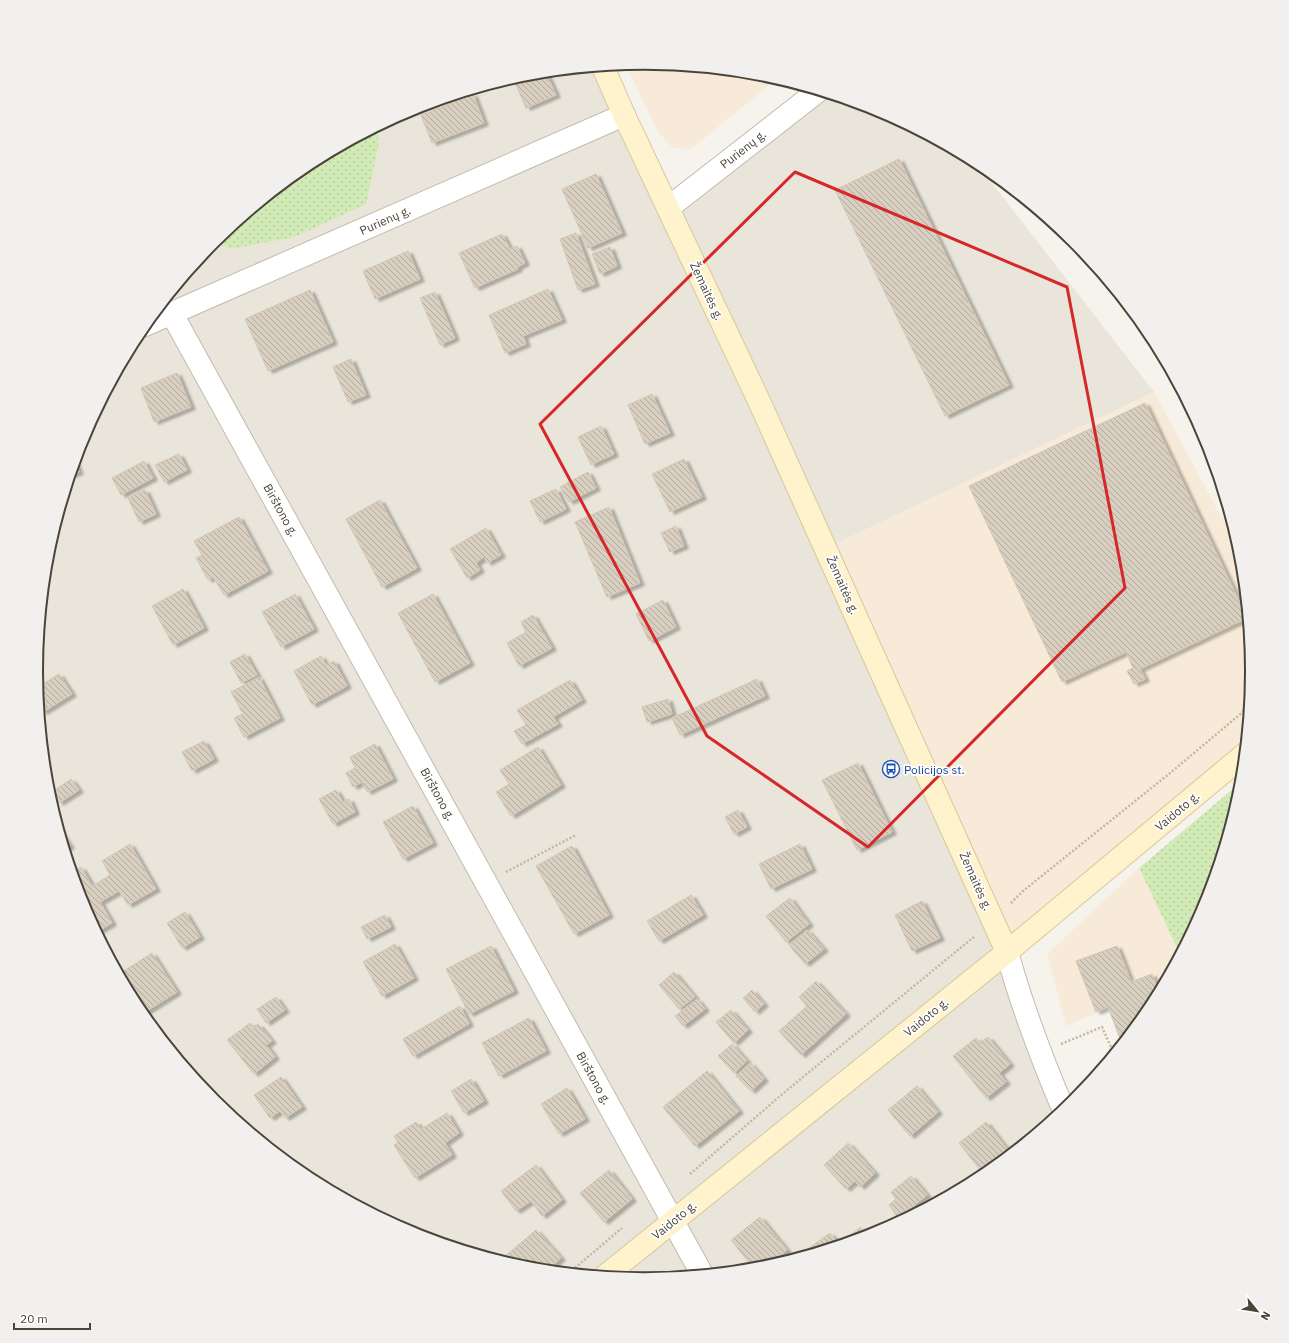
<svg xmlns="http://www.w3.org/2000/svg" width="1289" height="1343" font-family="'IBM Plex Sans',sans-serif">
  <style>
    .residential { fill: #eae5da }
    .commercial { fill: #f7ead8 }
    .grass { fill: url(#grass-dots) }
    .building { fill: url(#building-back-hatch); stroke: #d3c7b4; filter: url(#shadow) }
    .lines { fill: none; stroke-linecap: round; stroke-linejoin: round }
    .street-casing { stroke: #c2bbae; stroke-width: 24 }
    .secondary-casing { stroke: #d6c79b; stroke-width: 24 }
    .path { stroke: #c4b79f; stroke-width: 2.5; stroke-dasharray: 2 2; stroke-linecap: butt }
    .street { stroke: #fff; stroke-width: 22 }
    .secondary { stroke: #fff3cd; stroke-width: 22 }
    .marked { fill: none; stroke: #d62828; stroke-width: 3; stroke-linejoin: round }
    .labels { text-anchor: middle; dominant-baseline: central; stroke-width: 3.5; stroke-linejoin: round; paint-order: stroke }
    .street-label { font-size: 12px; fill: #4b4439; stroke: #fff }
    .transit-label { font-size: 12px; fill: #164399; stroke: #fff; text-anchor: start }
    .rim { fill: none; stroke: #4b4439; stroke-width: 2 }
  </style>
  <defs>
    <pattern id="grass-dots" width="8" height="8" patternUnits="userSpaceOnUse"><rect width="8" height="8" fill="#d2eab5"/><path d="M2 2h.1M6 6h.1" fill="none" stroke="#b6ca9c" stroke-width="1.8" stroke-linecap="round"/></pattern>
    <pattern id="building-back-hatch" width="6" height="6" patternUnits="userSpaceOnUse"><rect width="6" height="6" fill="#d8cfc1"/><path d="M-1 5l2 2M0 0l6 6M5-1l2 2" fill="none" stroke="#b1aa9e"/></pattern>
    <filter id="shadow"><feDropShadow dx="4.5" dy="2.5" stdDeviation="1" flood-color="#0004"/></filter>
  </defs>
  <rect width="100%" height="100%" fill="#f6f3ec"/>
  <path class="residential" d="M602,67l66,140 150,-116 60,18 97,52 179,231 -327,156 237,563 -82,67 -105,56 -114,34 -119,12 -118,-12 -115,-34 -105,-57 -92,-75 -76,-93 -56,-105 -34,-114 -12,-119 12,-118 34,-115 57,-105 74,-91 17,7 149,-106 -2,-15 35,-19 114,-34z"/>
  <path class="commercial" d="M645,63l118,12 14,4 -86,70 -18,-1 -15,-16 -32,-67z
    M1154,392l87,161 12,119 -8,82 -238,198 -180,-404z
    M1139,868l41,86 -30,56 -28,34 -14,-36 -42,18 -19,-72z"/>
  <path class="grass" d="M377,128l2,15 -13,61 -71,33 -65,12 -17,-7 94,-77z
    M1240,783l2,2 -1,5 -34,115 -27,49 -41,-86z"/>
  <path class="building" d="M546,73l10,22 -30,13 -13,-30 13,-3z
    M473,94l11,29 -52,20 -11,-28z
    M899,159l110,226 -64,31 -110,-226z
    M596,174l26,59 -34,15 -26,-59z
    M576,233l19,51 -17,6 -18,-51z
    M502,234l8,15 7,-3 8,17 -8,4 1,2 -43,19 -16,-35z
    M610,247l7,19 -17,8 -8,-20z
    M408,251l12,28 -45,20 -12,-28z
    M548,289l14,31 -39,16 3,8 -21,9 -16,-38z
    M310,290l23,52 -65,29 -23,-52z
    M435,292l20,46 -15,7 -20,-47z
    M351,359l15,36 -18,7 -15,-35z
    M177,373l14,34 -37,15 -13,-34z
    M652,394l18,39 -25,11 -17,-39z
    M1145,403l102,215 -107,51 5,10 -11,5 -7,-13 6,-3 -7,-16 -64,30 -93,-196z
    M601,426l13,28 -23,11 -13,-28z
    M179,454l8,16 -23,12 -9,-17z
    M684,459l18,38 -32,15 -18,-38z
    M144,461l9,17 -32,17 -9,-17z
    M75,462l4,10 -8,3z
    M588,472l8,16 -27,14 -9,-15z
    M556,489l10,20 -26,13 -10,-21z
    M145,490l11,24 -17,8 -11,-24z
    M380,500l37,68 -35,19 -36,-68z
    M609,507l31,76 -33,14 -32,-75z
    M239,517l29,54 -44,24 -11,-18 -5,3 -12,-22 6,-3 -8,-14z
    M676,526l8,20 -14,6 -9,-19z
    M486,528l15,27 -14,8 -3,-6 -8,6 4,7 -13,8 -17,-29z
    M183,589l21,39 -31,17 -21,-39z
    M295,594l19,35 -33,18 -19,-35z
    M433,594l37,69 -35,19 -37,-69z
    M663,600l13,27 -27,14 -13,-27z
    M533,615l19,33 -33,18 -12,-23 19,-11 -5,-10z
    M245,654l12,21 -16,8 -11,-21z
    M321,656l5,9 8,-4 13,25 -35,19 -18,-34z
    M59,674l13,20 -29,18 -4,-6 -1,-19z
    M259,677l21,41 -36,19 -10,-19 9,-4 -12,-22z
    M757,679l8,17 -85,39 -8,-17z
    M570,680l12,20 -29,17 5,7 -36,20 -8,-13 12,-6 -9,-15z
    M668,699l4,15 -25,8 -5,-15z
    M204,741l10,18 -22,12 -10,-19z
    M375,744l18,35 -26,13 -5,-10 -9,5 -7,-14 9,-5 -5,-11z
    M538,747l23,38 -50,31 -15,-24 13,-8 -9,-14z
    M858,763l34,69 -35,18 -35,-70z
    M71,779l8,11 -20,13 -7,-11z
    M336,790l7,12 6,-3 6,13 -22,12 -14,-25z
    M413,806l20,37 -30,16 -20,-37z
    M738,810l9,17 -13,7 -9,-17z
    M59,829l11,17 -5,3z
    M130,844l26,45 -28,16 -9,-14 -19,11 12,21 -15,9 -15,-28 -9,-32 8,-5 11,19 18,-11 -8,-14z
    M800,844l12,25 -41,20 -12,-25z
    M572,846l37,69 -35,19 -38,-68z
    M691,895l12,20 -44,26 -12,-20z
    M790,898l19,26 -23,18 -20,-26z
    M922,901l18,37 -28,13 -17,-36z
    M185,912l15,25 -18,11 -15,-25z
    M385,915l6,12 -24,12 -6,-12z
    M807,930l17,19 -19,15 -16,-19z
    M395,944l19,34 -32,18 -19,-34z
    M491,946l23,45 -45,23 -23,-45z
    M1117,946l14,36 21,-8 7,20 -9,16 -28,34 -14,-37 -12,5 -20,-51z
    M152,953l25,39 -35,22 -23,-40z
    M674,972l21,25 -16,12 -20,-24z
    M816,981l30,33 -45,41 -22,-24 28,-25 -8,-9z
    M752,990l12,14 -9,8 -12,-14z
    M276,997l9,13 -19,13 -9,-14z
    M697,999l8,10 -22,17 -8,-10z
    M460,1006l9,18 -56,32 -10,-17z
    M731,1010l17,20 -14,13 -18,-21z
    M529,1018l17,33 -47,25 -17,-33z
    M250,1023l4,5 4,-4 14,17 -6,4 9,12 -21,17 -27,-34z
    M988,1037l22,27 -11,9 7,9 -20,16 -33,-42 23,-18 4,5z
    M732,1044l15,17 -13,12 -16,-17z
    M750,1063l14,16 -13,12 -15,-15z
    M707,1071l32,40 -44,35 -32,-39z
    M281,1077l21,30 -17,11 -5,-7 -10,7 -16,-23z
    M471,1079l13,22 -20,12 -13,-22z
    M917,1086l21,26 -28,24 -22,-26z
    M567,1088l18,31 -26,15 -18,-30z
    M447,1113l12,20 -14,10 7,12 -37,23 -21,-33 4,-2 -4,-7 22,-14 5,7z
    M986,1122l21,27 -26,22 -22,-28z
    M848,1143l27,30 -15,14 -5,-6 -9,8 -22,-24z
    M536,1165l26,35 -20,16 -11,-15 -15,10 -15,-20z
    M609,1170l23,29 -28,23 -24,-29z
    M911,1176l16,19 -29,23 -9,-13 7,-6 -5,-7z
    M760,1217l27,33 -23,18 -10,1 -23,-29z
    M860,1227l8,9 -23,7 -1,-1z
    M415,1229l5,7 -10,-3z
    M536,1230l25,28 -14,12 -21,-2 -19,-5 -4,-5z
    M830,1233l9,12 -25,8 -5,-5z"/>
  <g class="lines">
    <g class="street-casing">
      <path id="street" d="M668,208l150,-117
        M172,314l530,960
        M145,325l479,-210
        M1007,952c15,55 35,107 57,159"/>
    </g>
    <g class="secondary-casing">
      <path id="secondary" d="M603,67l21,48 135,286 248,551
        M605,1276l402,-324 238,-198"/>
    </g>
    <path class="path" d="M506,872l70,-37
      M1011,903l12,-12 146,-117 81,-68
      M1061,1044l41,-17 12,27
      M690,1174l96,-83 189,-155
      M569,1273l53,-45"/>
    <use href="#street" class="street"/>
    <use href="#secondary" class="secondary"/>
  </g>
  <path class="marked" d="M795,172l272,115 58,301 -257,259 -161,-111 -167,-312z"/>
  <defs>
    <g id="bus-ring" transform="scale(0.9)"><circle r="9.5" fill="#fff" stroke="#1a4fb4" stroke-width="1.5"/><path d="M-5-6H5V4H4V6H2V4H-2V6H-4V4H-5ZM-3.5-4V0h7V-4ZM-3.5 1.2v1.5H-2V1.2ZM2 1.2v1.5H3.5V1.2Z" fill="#1a4fb4"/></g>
  </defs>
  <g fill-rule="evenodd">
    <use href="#bus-ring" x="891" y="769"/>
  </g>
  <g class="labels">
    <g class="street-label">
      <text transform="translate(743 149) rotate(-38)">Purienų g.</text>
      <text transform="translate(385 220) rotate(-24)">Purienų g.</text>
      <text transform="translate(707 291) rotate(65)">Žemaitės g.</text>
      <text transform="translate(281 510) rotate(61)">Birštono g.</text>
      <text transform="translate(843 585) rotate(66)">Žemaitės g.</text>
      <text transform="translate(438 794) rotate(61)">Birštono g.</text>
      <text transform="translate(1177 811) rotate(-40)">Vaidoto g.</text>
      <text transform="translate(976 881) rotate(66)">Žemaitės g.</text>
      <text transform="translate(926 1017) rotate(-39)">Vaidoto g.</text>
      <text transform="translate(594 1078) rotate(61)">Birštono g.</text>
      <text transform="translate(674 1220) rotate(-39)">Vaidoto g.</text>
    </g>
    <g class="transit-label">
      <text x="904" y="769">Policijos st.</text>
    </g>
  </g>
  <path d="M0 0H1289V1343H0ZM43 671a601 601 0 1 1 1202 0a601 601 0 1 1-1202 0Z" fill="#f1f0ef" fill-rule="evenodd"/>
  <path class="rim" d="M43 671a601 601 0 1 1 1202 0a601 601 0 1 1-1202 0Z"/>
  <g transform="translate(1257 1311) rotate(120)" stroke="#ffffff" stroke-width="3" paint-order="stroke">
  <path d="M0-3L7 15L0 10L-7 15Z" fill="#4b4439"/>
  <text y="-6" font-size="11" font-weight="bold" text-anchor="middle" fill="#4b4439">N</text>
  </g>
  <path d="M14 1323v6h76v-6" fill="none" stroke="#4b4439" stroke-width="2"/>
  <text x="20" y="1323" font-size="12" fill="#4b4439" stroke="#ffffff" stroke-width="3" paint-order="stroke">20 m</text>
</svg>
